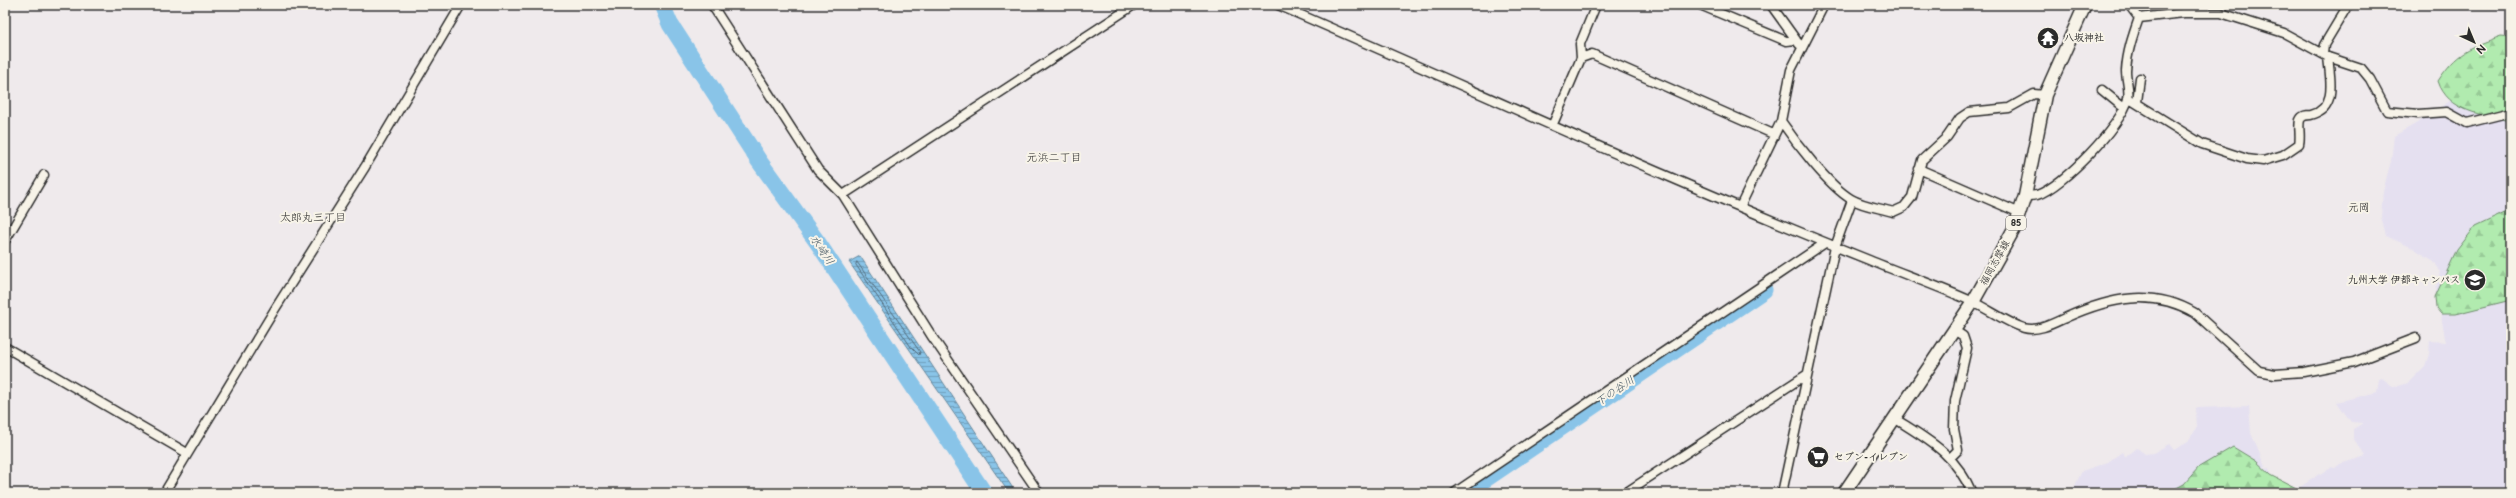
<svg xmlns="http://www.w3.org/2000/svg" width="2516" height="498" font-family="'Balsamiq Sans','Klee One',sans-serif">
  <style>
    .built { fill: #e5e0f0 }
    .forest { fill: url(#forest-firs); stroke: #6e8b6d }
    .water { fill: url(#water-rules); stroke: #63879c }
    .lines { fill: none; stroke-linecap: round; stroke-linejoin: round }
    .shore { stroke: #516877; stroke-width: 1 }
    .river { stroke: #89c4e8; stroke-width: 17 }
    .street-casing { stroke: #2b2b2b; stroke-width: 11 }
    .primary-casing { stroke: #2b2b2b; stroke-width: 15 }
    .street { stroke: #f7f3e8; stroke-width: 8 }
    .primary { stroke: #f7f3e8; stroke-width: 12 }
    .labels { text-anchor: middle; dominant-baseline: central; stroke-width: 4; stroke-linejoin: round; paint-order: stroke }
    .shield { fill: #f7f3e8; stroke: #686764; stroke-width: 1 }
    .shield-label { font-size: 9px; font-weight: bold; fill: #2b2b2b }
    .poi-label { font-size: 10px; font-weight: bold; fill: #2b2b2b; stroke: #f7f3e8; text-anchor: start }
    .street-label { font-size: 10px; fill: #2b2b2b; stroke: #f7f3e8 }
    .neighbourhood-label { font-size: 11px; fill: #2b2b2b; stroke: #f7f3e8 }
    .water-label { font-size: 11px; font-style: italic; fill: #475964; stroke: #f7f3e8 }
  </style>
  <defs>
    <pattern id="forest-firs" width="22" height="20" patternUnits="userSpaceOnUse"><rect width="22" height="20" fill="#b1ebaf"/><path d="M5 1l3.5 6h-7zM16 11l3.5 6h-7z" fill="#98ca97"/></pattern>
    <pattern id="water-rules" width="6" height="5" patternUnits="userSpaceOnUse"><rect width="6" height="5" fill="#89c4e8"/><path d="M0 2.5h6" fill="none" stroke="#709fbc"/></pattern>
  </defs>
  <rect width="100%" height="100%" fill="#efeaec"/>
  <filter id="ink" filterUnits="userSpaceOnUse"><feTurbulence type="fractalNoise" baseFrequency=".025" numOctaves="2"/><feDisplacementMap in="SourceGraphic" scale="8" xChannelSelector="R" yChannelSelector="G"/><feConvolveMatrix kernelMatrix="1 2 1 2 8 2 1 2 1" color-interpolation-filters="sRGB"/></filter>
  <g filter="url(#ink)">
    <path class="built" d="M2511,85v408h-484v-3l33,-3 13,3 9,-19 26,-9 14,-10 4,5 11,-9 8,6 8,-1 16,-9 5,6 14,-9 9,-13 -1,-19 2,-1 51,-2 2,27 15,36 3,-1 8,25 23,-6 31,-20 4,1 5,-4 26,-8 -13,-18v-9l10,-6 -12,-1 -14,-20 40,-10 2,-13 3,-1 12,9 14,-4 17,-17 4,-12 1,-13 16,1 -10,-52 4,-19 -6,-10 -21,-13 -27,-12 -5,-19 2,-26 8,-30 3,-25 25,-14 41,-28z"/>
    <path class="forest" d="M2501,37l10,1v83c-28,-6 -63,-9 -73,-40 19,-29 31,-32 63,-44z
      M2511,210v90l-56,14h-14l-5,-6 -1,-11 22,-47 18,-23z
      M2233,447l23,14 15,14 35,18h-139l17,-9 15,-17z"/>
    <path class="water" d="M860,256l156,237h-7l-160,-231z"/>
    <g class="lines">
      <path class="shore" d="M857,262l63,90 -1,3 -8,-8 -55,-82z"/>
      <path class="river" d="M662,5l8,19 89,137 59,82 166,250
        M1465,493l299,-203"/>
      <g class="street-casing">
        <path id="street" d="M712,5l106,165 25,25 90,143 106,155
          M1278,5c197,85 392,176 591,255 34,14 69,26 102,41 19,9 34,21 53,27 14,4 30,-5 43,-11 43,-19 85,-29 128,-4l64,58 16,3 29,-2 50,-10 62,-24
          M1700,5l86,36 10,-1
          M1771,5l28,39
          M1824,5l-33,65 -10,51c15,22 48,65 70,78 12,7 29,9 42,13l11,-5 8,-10 10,-37 25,-23 13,-19 9,-6 40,-4 25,-14 11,1
          M2184,13l2,-8
          M2139,18l45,-5h37l63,20 44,24 33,11 9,11 17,32 31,3 29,-2 20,11 44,-11
          M2323,54l1,-9 24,-40
          M1581,58l11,-4 181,80
          M2102,90l22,18
          M2128,98l74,46 45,15 16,2 20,-6 16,-11c2,-8 -1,-17 1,-24 2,-5 7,-5 11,-5 27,-7 19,-37 17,-58
          M2137,102l3,-24
          M1553,124l28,-66 -1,-14 16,-39
          M1919,169l101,44
          M843,195l291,-190
          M2025,196c3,0 8,0 12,-1 25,-8 85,-70 91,-96 2,-9 -2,-19 -2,-28 1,-19 7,-36 13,-53l-10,-13
          M1740,207l41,-86
          M5,241l39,-66
          M5,347l182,106
          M1894,418c34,22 61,35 78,75
          M1951,457l7,-7 -4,-21 1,-28 12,-53 -4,-12 -9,-6
          M164,493l111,-184 90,-142 96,-162
          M1454,493l371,-250
          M1625,493l181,-118
          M1782,493l53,-246 17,-47"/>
      </g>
      <g class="primary-casing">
        <path id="primary" d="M1844,493l129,-191 41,-73 11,-33 20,-101 40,-90"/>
      </g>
      <use href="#street" class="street"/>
      <use href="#primary" class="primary"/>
    </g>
  </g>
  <defs>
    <g id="temple-disc" transform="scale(1.15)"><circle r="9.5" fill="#2b2b2b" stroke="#f7f3e8"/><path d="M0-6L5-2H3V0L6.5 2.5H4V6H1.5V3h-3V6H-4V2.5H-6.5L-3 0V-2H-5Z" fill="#fff"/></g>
    <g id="university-disc" transform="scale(1.15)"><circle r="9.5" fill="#2b2b2b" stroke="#f7f3e8"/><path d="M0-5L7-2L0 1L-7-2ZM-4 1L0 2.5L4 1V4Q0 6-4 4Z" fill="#fff"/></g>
    <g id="supermarket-disc" transform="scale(1.15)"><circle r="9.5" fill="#2b2b2b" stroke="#f7f3e8"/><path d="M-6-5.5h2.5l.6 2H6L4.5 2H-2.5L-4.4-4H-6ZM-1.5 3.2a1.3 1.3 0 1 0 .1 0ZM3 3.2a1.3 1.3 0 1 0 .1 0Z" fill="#fff"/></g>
  </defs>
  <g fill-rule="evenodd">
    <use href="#temple-disc" x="2048" y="38"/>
    <use href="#university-disc" x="2475" y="280"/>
    <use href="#supermarket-disc" x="1818" y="457"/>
  </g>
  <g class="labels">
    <rect class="shield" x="2006" y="216" width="20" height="14" rx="3"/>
    <g class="shield-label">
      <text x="2016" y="223">85</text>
    </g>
    <g class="poi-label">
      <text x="2064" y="38">八坂神社</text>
      <text x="2460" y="280" text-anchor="end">九州大学 伊都キャンパス</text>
      <text x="1834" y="457">セブン-イレブン</text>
    </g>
    <g class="street-label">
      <text transform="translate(1995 263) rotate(-61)">福岡志摩線</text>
    </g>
    <g class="neighbourhood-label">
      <text x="1054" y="157">元浜二丁目</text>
      <text x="2359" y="207">元岡</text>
      <text x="313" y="217">太郎丸三丁目</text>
    </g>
    <g class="water-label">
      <text transform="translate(822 250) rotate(56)">水崎川</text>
      <text transform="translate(1615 391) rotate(-34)">下の谷川</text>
    </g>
  </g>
  <rect width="2516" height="498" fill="none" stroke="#f7f3e8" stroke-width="20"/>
  <rect x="10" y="10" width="2496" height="478" fill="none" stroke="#2b2b2b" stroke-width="1.5" filter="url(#ink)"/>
  <g transform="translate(2474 42) rotate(136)" stroke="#f7f3e8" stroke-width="3" paint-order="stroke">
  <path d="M0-3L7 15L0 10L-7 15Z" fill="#2b2b2b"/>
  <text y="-6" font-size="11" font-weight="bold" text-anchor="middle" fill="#2b2b2b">N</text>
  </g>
</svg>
